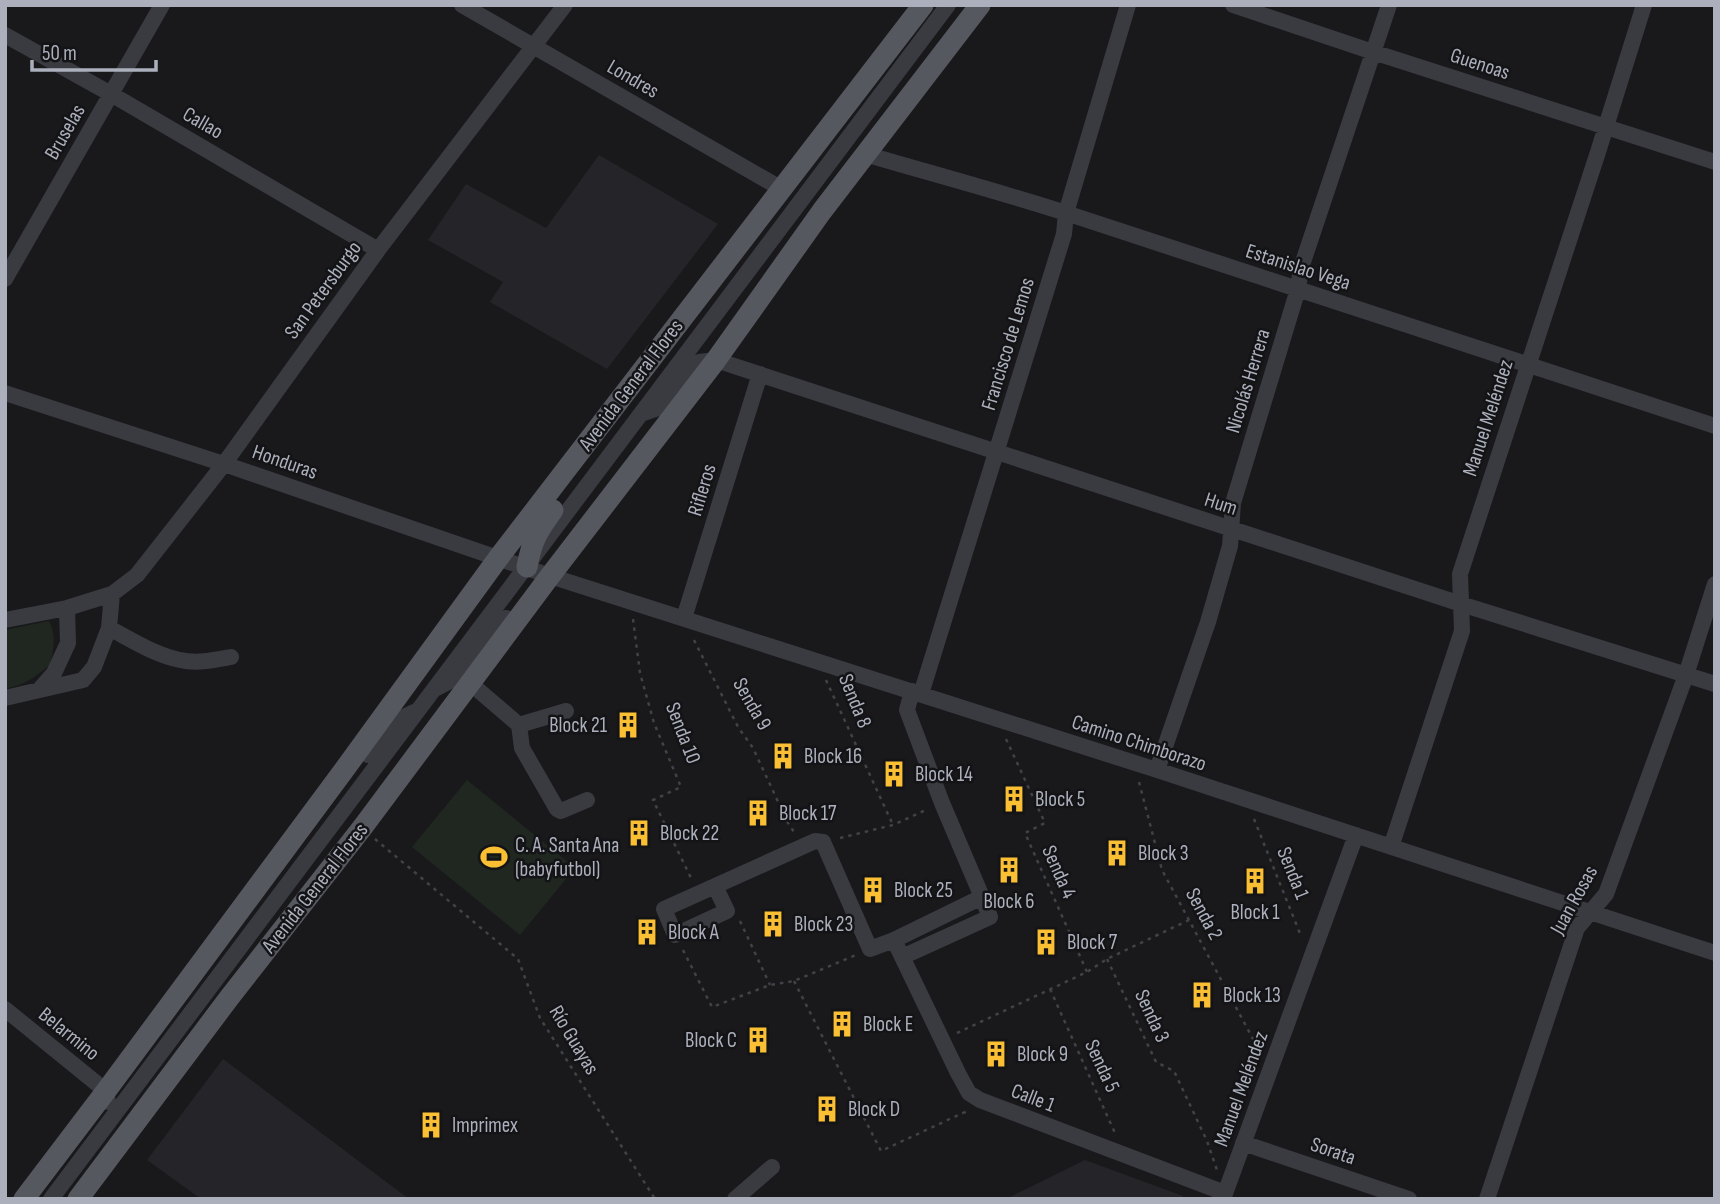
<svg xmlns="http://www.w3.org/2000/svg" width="1720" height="1204" font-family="'Sofia Sans Condensed',sans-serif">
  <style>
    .built { fill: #252529 }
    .green { fill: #1f2720 }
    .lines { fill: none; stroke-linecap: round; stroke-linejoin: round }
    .path { stroke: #404248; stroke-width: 2.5; stroke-dasharray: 3.5 5; stroke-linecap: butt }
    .minor { stroke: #3a3b41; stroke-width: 16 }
    .major { stroke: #565860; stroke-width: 21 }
    .labels { text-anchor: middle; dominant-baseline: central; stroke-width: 5; stroke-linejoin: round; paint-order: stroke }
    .street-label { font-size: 21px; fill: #abb0bc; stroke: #141417 }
    .poi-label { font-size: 21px; fill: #abb0bc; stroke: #141417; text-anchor: start }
  </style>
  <rect width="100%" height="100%" fill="#19191c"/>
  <path class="built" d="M599,155l119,69 -111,145 -117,-67 13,-20 -75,-42 38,-56 80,44z
    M223,1059l186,140h-208l-54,-39z
    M1085,1160l98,36 -1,3h-176z"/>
  <path class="green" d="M49,621c8,14 4,30 1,44 -17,13 -23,19 -45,24v-59z
    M467,780l108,88 -55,67 -108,-88z"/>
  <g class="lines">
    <path class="path" d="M633,619l7,54 14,50 27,64 -28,13 38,78
      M694,640l44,87 15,21 35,75 6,9
      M826,680l67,145
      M1006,739l39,84 -20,10 62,139
      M1139,782l23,88 98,182
      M1254,819l47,117
      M840,838l53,-13 33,-15
      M375,839l143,120 22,59 115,181
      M740,921l30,64
      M683,950l29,57 58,-22 24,-4 62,-26
      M1107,959l49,103 18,9 33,70 10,29
      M794,981l87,170 84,-39v-2
      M1050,989l65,144
      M957,1033l130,-61 20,-13 82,-39"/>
    <path class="minor" d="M462,5l320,184
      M1233,5l140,47 342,110
      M5,35l106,59 267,156
      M865,154c68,20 136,38 204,60 216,69 430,143 646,212
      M5,279l157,-274
      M5,393l219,71 326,112 607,194 558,183
      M641,414l23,-8 35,-44 17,-2 745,244 254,80
      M684,618l76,-244
      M5,620l62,-12 45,-14 25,-19 87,-111 154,-214 187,-245
      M109,628c23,12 46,27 71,32 17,4 35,0 51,-3
      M470,683l49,42 47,-14
      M437,688l25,-13 44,-57
      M39,690l15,-17 14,-30 -1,-35
      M912,691l-5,19 35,93 40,94 -88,43 64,133 11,20 11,7 245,93
      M921,694l143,-460 2,-21 62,-208
      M5,698l78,-18 11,-13 15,-39 3,-34
      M519,725l3,23 35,61 4,2 26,-11
      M368,755c17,-23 20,-31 46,-43
      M1157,770l51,-148 22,-76 3,-43 65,-214 3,-21 88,-263
      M1391,847l71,-216 -2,-57 138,-422 46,-147
      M715,886l12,25 -52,24 -11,-26 151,-68 8,1 47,107 24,-9
      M902,957l88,-40 -8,-20
      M5,1009l101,82 2,11
      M1243,1143l166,56
      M51,1199l897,-1194
      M735,1199l37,-32
      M1223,1199l133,-364
      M1487,1199l90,-271 29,-34 80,-219 29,-91"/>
    <path class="major" d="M527,567c5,-27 10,-35 26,-57
      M24,1199l82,-108 238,-321 155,-213 424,-552
      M78,1199l151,-201 133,-170 188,-252 166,-216 106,-149 158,-206"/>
  </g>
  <defs>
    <g id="building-bare" transform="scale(2.1)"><path d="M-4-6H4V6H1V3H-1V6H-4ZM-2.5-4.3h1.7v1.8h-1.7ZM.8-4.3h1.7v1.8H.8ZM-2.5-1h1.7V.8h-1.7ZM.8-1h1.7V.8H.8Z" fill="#fabf33" stroke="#141417" stroke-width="2.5" paint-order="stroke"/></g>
    <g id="stadium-bare" transform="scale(2.1)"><path d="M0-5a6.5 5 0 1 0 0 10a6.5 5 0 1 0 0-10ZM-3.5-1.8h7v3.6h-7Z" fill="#fabf33" stroke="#141417" stroke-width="2.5" paint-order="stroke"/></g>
  </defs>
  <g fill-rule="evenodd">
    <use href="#building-bare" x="628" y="725"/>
    <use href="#building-bare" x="783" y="756"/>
    <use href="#building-bare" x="894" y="774"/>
    <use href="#building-bare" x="1014" y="799"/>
    <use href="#building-bare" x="758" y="813"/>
    <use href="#building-bare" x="639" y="833"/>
    <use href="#building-bare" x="1117" y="853"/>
    <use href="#stadium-bare" x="494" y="857"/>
    <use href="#building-bare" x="1009" y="870"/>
    <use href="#building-bare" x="1255" y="881"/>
    <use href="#building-bare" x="873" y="890"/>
    <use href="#building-bare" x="773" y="924"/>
    <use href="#building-bare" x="647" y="932"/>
    <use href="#building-bare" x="1046" y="942"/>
    <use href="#building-bare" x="1202" y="995"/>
    <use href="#building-bare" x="842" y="1024"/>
    <use href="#building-bare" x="758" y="1040"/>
    <use href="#building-bare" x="996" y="1054"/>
    <use href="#building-bare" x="827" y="1109"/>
    <use href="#building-bare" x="431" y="1125"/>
  </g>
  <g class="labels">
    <g class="street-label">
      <text transform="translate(1480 64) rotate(18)">Guenoas</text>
      <text transform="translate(633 79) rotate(30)">Londres</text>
      <text transform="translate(203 123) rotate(30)">Callao</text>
      <text transform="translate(65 132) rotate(-60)">Bruselas</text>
      <text transform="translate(1298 267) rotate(18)">Estanislao Vega</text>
      <text transform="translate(323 290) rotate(-54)">San Petersburgo</text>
      <text transform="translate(1008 344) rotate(-73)">Francisco de Lemos</text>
      <text transform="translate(1248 381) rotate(-73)">Nicolás Herrera</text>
      <text transform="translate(631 385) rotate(-53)">Avenida General Flores</text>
      <text transform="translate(1488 418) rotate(-72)">Manuel Meléndez</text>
      <text transform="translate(285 462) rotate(19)">Honduras</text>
      <text transform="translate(702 490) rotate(-73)">Rifleros</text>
      <text transform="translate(1221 504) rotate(18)">Hum</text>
      <text transform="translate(855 701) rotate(68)">Senda 8</text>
      <text transform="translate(752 704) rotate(60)">Senda 9</text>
      <text transform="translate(683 733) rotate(69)">Senda 10</text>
      <text transform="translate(1139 743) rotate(18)">Camino Chimborazo</text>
      <text transform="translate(1059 872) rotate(66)">Senda 4</text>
      <text transform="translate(1293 873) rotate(68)">Senda 1</text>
      <text transform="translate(315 888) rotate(-52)">Avenida General Flores</text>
      <text transform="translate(1574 900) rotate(-61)">Juan Rosas</text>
      <text transform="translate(1204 914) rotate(62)">Senda 2</text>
      <text transform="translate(1152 1016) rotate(65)">Senda 3</text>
      <text transform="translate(69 1034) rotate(39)">Belarmino</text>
      <text transform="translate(574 1040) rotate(59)">Río Guayas</text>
      <text transform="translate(1102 1066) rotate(65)">Senda 5</text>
      <text transform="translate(1241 1089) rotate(-70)">Manuel Meléndez</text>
      <text transform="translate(1033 1098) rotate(21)">Calle 1</text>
      <text transform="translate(1333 1151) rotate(19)">Sorata</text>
    </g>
    <g class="poi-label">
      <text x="607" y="725" text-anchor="end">Block 21</text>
      <text x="804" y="756">Block 16</text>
      <text x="915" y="774">Block 14</text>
      <text x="1035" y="799">Block 5</text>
      <text x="779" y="813">Block 17</text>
      <text x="660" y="833">Block 22</text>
      <text x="515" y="845">C. A. Santa Ana<tspan x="515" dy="24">(babyfutbol)</tspan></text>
      <text x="1138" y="853">Block 3</text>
      <text x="894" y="890">Block 25</text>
      <text x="1009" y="901" text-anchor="middle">Block 6</text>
      <text x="1255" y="912" text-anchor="middle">Block 1</text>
      <text x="794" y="924">Block 23</text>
      <text x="668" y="932">Block A</text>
      <text x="1067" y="942">Block 7</text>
      <text x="1223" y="995">Block 13</text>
      <text x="863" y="1024">Block E</text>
      <text x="737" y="1040" text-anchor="end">Block C</text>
      <text x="1017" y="1054">Block 9</text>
      <text x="848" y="1109">Block D</text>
      <text x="452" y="1125">Imprimex</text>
    </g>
  </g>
  <rect width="1720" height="1204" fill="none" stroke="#abb0bc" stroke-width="14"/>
  <path d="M32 60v10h124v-10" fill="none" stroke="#abb0bc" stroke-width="3.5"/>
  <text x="42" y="60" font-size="21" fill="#abb0bc" stroke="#141417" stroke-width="5" paint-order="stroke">50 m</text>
</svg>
